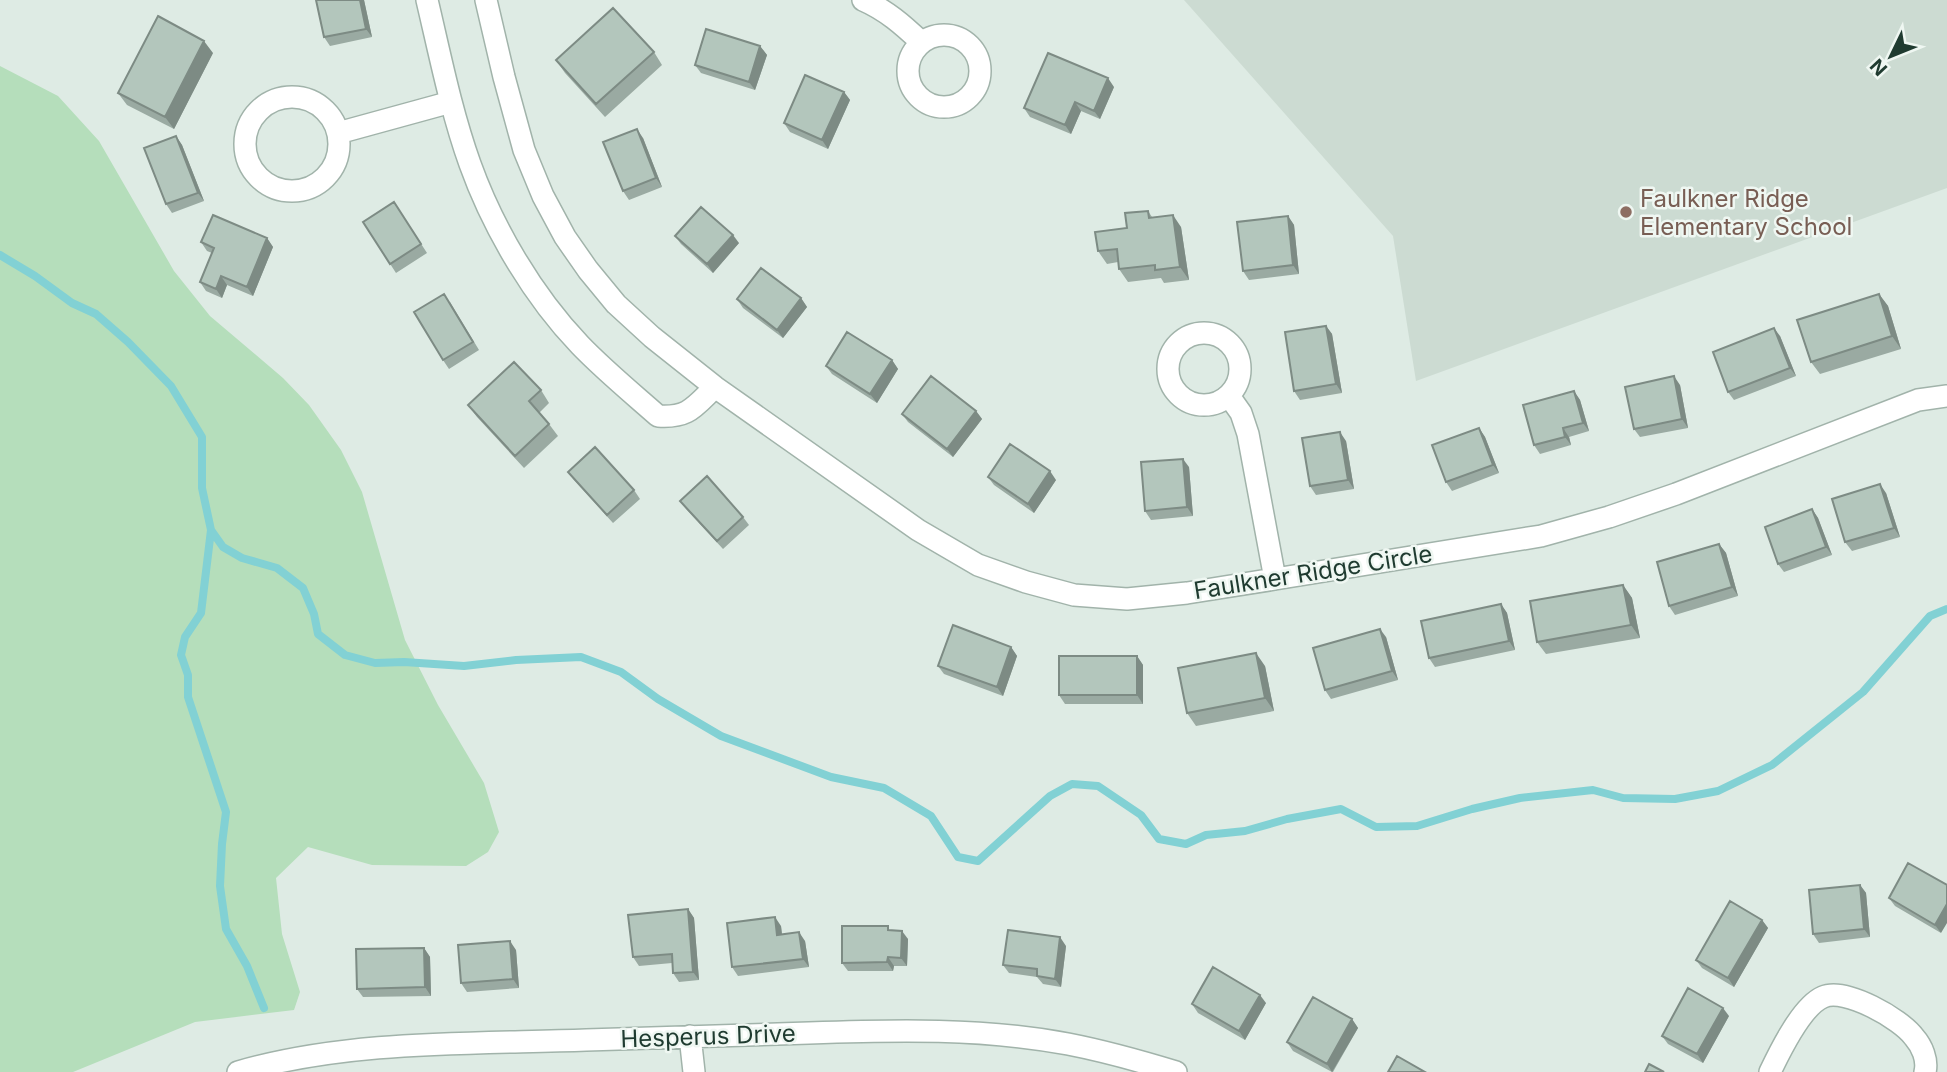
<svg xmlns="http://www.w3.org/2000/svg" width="1947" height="1072" font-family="Inter,sans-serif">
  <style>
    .built { fill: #ccdbd2 }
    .green { fill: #b5debb }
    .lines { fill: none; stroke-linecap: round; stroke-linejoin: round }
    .stream { stroke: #82d1d4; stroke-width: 8 }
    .minor-casing { stroke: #a1b3aa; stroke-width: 24 }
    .minor { stroke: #fff; stroke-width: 21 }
    .wall { fill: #9aaaa2 }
    .shaded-wall { fill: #7d8b84 }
    .building { fill: #b3c6bc; stroke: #7d8b84; stroke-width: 2 }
    .education-dot { fill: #8d6e63; stroke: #eff7f2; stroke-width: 2.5 }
    .labels { text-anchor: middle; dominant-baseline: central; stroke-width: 5; stroke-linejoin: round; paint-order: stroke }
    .education-label { font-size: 24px; fill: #785e54; stroke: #eff7f2; text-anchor: start }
    .street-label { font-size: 24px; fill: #1f3b30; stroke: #eff7f2 }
  </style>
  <rect width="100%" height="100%" fill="#deebe4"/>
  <path class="built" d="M1184,0h763v188l-531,193 -23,-145z"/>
  <path class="green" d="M0,66l58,30 41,45 75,130 36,45 73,62 26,27 32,45 21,42 43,148 33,65 46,78 15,49 -11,20 -22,14 -94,-1 -64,-18 -32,31 6,56 18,58 -6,18 -99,12 -122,50h-73z"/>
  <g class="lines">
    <path class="stream" d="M0,255l35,21 37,27 24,11 32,28 43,44 31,51v51l9,42 12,17 19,11 35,10 26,20 11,26 4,20 27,21 30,8 29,-1 60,4 52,-6 65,-3 40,15 37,27 63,37 110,41 53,11 47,28 27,41 20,4 72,-65 22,-12 26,2 43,29 18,24 27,5 20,-9 39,-4 42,-12 54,-10 35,18 41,-1 55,-17 48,-11 73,-8 30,8 52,1 43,-8 54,-26 91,-73 67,-76 17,-7
      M211,530l-10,83 -16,24 -4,18 7,20v22l38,115 -4,32 -2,42 6,43 21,37 17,42"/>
    <g class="minor-casing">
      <path id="minor" d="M427,0c13,55 24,111 43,164 23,64 63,132 110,181 24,25 52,48 78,71 31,2 36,-9 57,-29
        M486,0l18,77 20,73 19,46 22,41 23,33 28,34 36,33 63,50 203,143 60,35 48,17 48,13 53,4 60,-6 88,-14 266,-43 68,-19 67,-23 242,-94 29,-4
        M863,0c23,10 40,25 58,42
        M908 71a36 36 0 1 1 72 0a36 36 0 1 1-72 0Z
        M245 144a47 47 0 1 1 94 0a47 47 0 1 1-94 0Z
        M338,133l113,-31
        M1168 369a36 36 0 1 1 72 0a36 36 0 1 1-72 0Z
        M1229,396l12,17 7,21 27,145
        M690,1036l4,36
        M238,1072c112,-32 232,-28 348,-32 74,-3 148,-5 223,-7 86,-3 174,-5 259,11 36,7 72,17 108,28
        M1770,1072c10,-21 32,-66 53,-75 22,-10 78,22 91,40 8,9 14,23 11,35"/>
    </g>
    <use href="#minor" class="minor"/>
  </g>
  <path class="wall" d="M316,0h48l8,37 -42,9 -6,-9z
    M760,46l7,9 -12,35 -54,-17 -6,-8z
    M654,52l8,13 -57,52 -40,-44 -9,-13z
    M213,53l-39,76 -47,-24 -9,-12z
    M1114,87l-14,32 -19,-8 -10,23 -41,-17 -6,-9z
    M844,92l6,8 -22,49 -38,-17 -6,-9z
    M176,136l6,9 22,56 -32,12 -6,-9z
    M643,138l19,49 -33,13 -6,-9z
    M394,202l33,51 -31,20 -33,-51z
    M1148,211l4,6 29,10 8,53 -25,3 -3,-5 -33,4 -9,-13 -1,-7 -11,2 -9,-13z
    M1288,216l6,9 5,49 -50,6 -6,-9z
    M675,236l64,7 -26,30 -32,-29z
    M267,238l6,9 -20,49 -26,-11 -5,13 -16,-7 -6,-9 12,-29 -5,-2 -6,-9z
    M1879,294l9,12 13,43 -81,25 -9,-12z
    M801,298l6,9 -24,31 -40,-30 -6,-9z
    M450,302l29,48 -30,19 -6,-9z
    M1326,326l6,8 10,59 -42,7 -6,-9z
    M1780,336l16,40 -62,24 -6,-8z
    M892,360l6,9 -21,34 -45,-29 -6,-8z
    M1680,385l8,43 -48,9 -6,-8z
    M541,390l8,13 -10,10 10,11 9,12 -34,32 -47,-51 -9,-12z
    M1574,391l6,9 9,31 -20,6 2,8 -31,9 -6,-9z
    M976,411l6,8 -29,38 -45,-35 -6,-8z
    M1479,428l6,9 14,36 -47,18 -6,-9z
    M1346,441l8,48 -38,6 -6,-9z
    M1189,467l4,49 -42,4 -6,-9z
    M568,472l66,18 6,9 -27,24 -39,-43z
    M988,477l68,3 -22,33 -40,-28z
    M1886,493l14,44 -48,14 -7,-9z
    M680,501l63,16 6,8 -26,24 -37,-40z
    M1812,509l6,9 14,37 -48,17 -6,-8z
    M1719,544l7,9 12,43 -63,19 -6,-9z
    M1623,585l9,13 8,40 -94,16 -9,-12z
    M1501,604l6,9 8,37 -80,17 -6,-9z
    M1386,637l12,43 -67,19 -6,-9z
    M1011,647l6,9 -14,40 -59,-22 -6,-8z
    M1137,656l6,9v39h-78l-6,-9z
    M1265,666l9,45 -78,15 -9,-13z
    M1908,863l33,70 -46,-27 -6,-8z
    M1860,885l6,8 4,44 -51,6 -6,-9z
    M688,909l6,9 5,62 -20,2 -6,-9 -1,-10 -33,3 -6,-9z
    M1762,920l6,8 -34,59 -32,-19 -6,-8z
    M781,926l1,9 23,6 4,26 -71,9 -6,-9z
    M891,930l17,9 -1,27h-13l-1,5h-45l-6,-8z
    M1066,946l-5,41 -18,-3 -6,-7 -28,-4 -6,-8z
    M424,948l6,9 1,39 -68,1 -6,-8z
    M516,950l3,38 -52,4 -6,-9z
    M1266,1003l-21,37 -47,-27 -6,-9z
    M1729,1016l-26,47 -35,-19 -6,-8z
    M1352,1019l6,9 -25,44h-1l-39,-21 -6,-9z"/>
  <path class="shaded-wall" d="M360,0h4l8,37 -6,-8z
    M204,41l9,12 -39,76 -9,-12z
    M760,46l7,9 -12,35 -6,-8z
    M1108,78l6,9 -14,32 -6,-8z
    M844,92l6,8 -22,49 -6,-9z
    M1075,102l6,9 -10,23 -6,-9z
    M637,129l6,9 19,49 -6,-9z
    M176,136l6,9 22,56 -6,-8z
    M1173,215l8,12 8,53 -9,-13z
    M1288,216l6,9 5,49 -6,-9z
    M733,235l6,8 -26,30 -6,-9z
    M267,238l6,9 -20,49 -6,-9z
    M221,276l6,9 -5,13 -6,-9z
    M1879,294l9,12 13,43 -9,-13z
    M801,298l6,9 -24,31 -6,-8z
    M1326,326l6,8 10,59 -6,-9z
    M1774,328l6,8 16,40 -6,-8z
    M892,360l6,9 -21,34 -7,-9z
    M1674,376l6,9 8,43 -6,-9z
    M1574,391l6,9 9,31 -6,-8z
    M976,411l6,8 -29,38 -6,-8z
    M1479,428l6,9 14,36 -6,-8z
    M1563,428l6,9 2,8 -6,-8z
    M1340,432l6,9 8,48 -6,-9z
    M1183,459l6,8 4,49 -6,-9z
    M1050,471l6,9 -22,33 -6,-9z
    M1880,484l6,9 14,44 -6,-9z
    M1812,509l6,9 14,37 -6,-8z
    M1719,544l7,9 12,43 -6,-9z
    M1623,585l9,13 8,40 -9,-13z
    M1501,604l6,9 8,37 -6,-9z
    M1380,629l6,8 12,43 -6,-9z
    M1011,647l6,9 -14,40 -6,-9z
    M1256,653l9,13 9,45 -9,-13z
    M1137,656l6,9v39l-6,-9z
    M1860,885l6,8 4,44 -6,-8z
    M1947,904v19l-6,10 -6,-8z
    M688,909l6,9 5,62 -6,-8z
    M775,917l6,9 2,18 -6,-9z
    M1762,920l6,8 -34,59 -6,-9z
    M902,931l6,8 -1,27 -6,-8z
    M799,932l6,9 4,26 -6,-8z
    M1060,937l6,9 -5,41 -6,-8z
    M510,941l6,9 3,38 -6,-9z
    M424,948l6,9 1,39 -6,-9z
    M888,957l6,9 -1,5 -6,-9z
    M1260,995l6,8 -21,37 -6,-9z
    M1723,1008l6,8 -26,47 -6,-9z
    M1352,1019l6,9 -26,44 -5,-8z"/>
  <path class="building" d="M316,0h44l6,29 -42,8z
    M613,8l41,44 -58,52 -40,-44z
    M158,16l46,25 -39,76 -47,-24z
    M706,29l54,17 -11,36 -54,-17z
    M1048,53l60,25 -14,33 -19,-9 -10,23 -41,-17z
    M805,75l39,17 -22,48 -38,-17z
    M637,129l19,49 -33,13 -20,-49z
    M176,136l22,57 -32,11 -22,-56z
    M394,202l27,42 -31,20 -27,-42z
    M701,207l32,28 -26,29 -32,-28z
    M1148,211l1,7 24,-3 7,52 -25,3v-5l-36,4 -2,-20 -19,2 -3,-19 32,-4 -2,-15z
    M213,215l54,23 -20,49 -26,-11 -5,13 -16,-7 14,-34 -13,-6z
    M1288,216l5,49 -50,6 -6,-49z
    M761,268l40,30 -24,32 -40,-31z
    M444,294l29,48 -30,18 -29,-48z
    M1879,294l13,42 -81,26 -14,-42z
    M1326,326l10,58 -42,7 -9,-59z
    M1774,328l16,40 -62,24 -15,-40z
    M847,332l45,28 -22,34 -44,-28z
    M514,362l27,28 -12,11 20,23 -34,32 -47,-51z
    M931,376l45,35 -29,38 -45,-35z
    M1674,376l8,43 -48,10 -9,-42z
    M1574,391l9,32 -20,5 2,9 -31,8 -11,-40z
    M1479,428l14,37 -47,17 -14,-37z
    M1340,432l8,48 -38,6 -8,-48z
    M1010,444l40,27 -22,33 -40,-27z
    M595,447l39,43 -27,25 -39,-43z
    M1183,459l4,48 -42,4 -4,-49z
    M707,476l36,41 -26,24 -37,-40z
    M1880,484l14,44 -49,14 -13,-43z
    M1812,509l14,38 -48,17 -13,-37z
    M1719,544l13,43 -63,19 -12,-44z
    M1623,585l8,40 -94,17 -7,-41z
    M1501,604l8,37 -80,17 -8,-37z
    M953,625l58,22 -14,40 -59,-21z
    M1380,629l12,42 -67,19 -12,-42z
    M1256,653l9,45 -78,15 -9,-45z
    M1059,656h78v39h-78z
    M1908,863l39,22v19l-12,21 -46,-27z
    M1860,885l4,44 -51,5 -4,-44z
    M1730,901l32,19 -34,58 -32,-18z
    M688,909l5,63 -20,1 -1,-19 -39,3 -5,-42z
    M775,917l2,18 22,-3 4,27 -71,8 -5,-44z
    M842,926h46v4l14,1 -1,27 -13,-1 -1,5 -45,1z
    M1008,930l52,7 -5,42 -18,-3v-7l-34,-4z
    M510,941l3,38 -52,4 -3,-38z
    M424,948l1,39 -68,2 -1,-40z
    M1213,967l47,28 -21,36 -47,-27z
    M1688,988l35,20 -26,46 -35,-18z
    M1313,997l39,22 -25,45 -40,-22z
    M1397,1056l28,16h-37z
    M1649,1064l15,8h-19z"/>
  <circle class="education-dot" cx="1626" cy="212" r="7"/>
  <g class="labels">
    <g class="education-label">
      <text x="1640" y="198">Faulkner Ridge<tspan x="1640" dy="28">Elementary School</tspan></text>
    </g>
    <g class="street-label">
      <text transform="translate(1313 572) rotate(-9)">Faulkner Ridge Circle</text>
      <text transform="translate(708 1036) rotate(-2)">Hesperus Drive</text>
    </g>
  </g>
  <g transform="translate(1891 56) rotate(227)" stroke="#eff7f2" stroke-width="5" paint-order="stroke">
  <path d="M0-5L12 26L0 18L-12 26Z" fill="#1f3b30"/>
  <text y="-10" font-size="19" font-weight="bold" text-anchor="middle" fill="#1f3b30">N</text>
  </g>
</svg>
